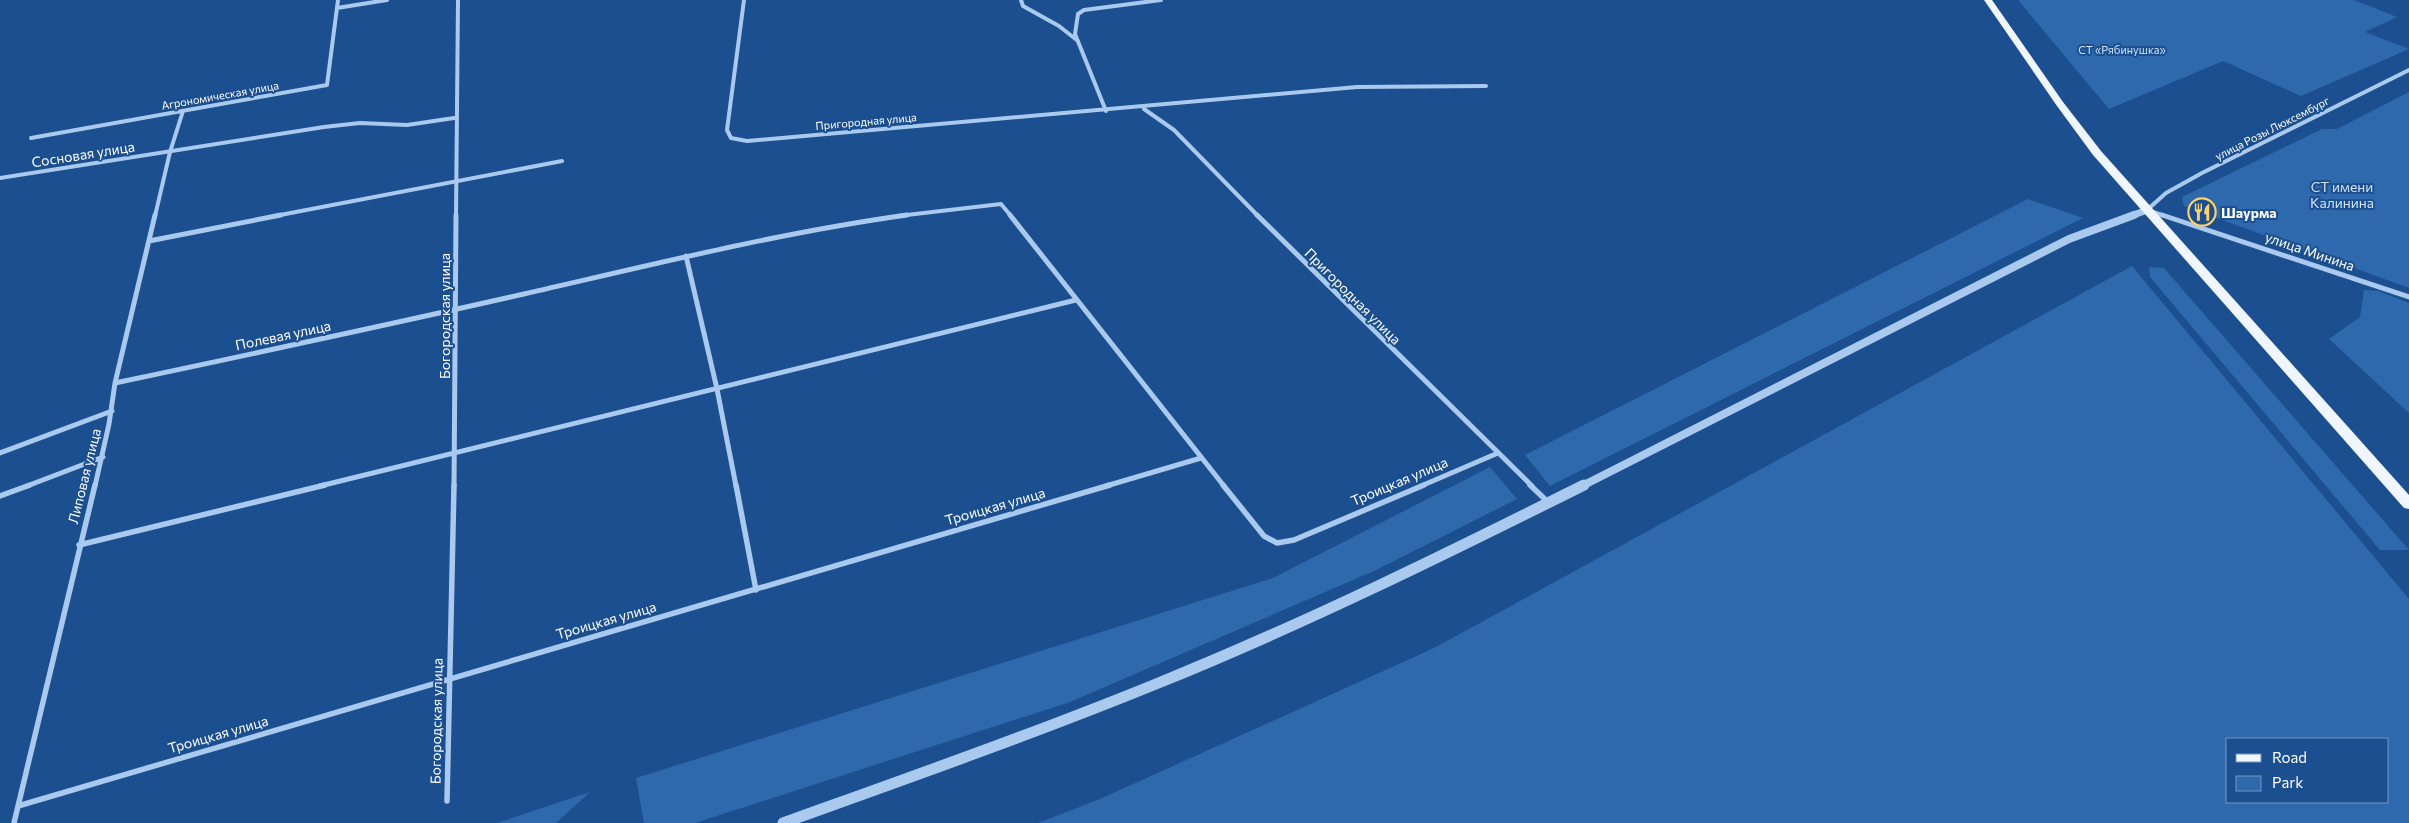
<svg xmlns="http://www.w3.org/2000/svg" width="2409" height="823" font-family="Commissioner,sans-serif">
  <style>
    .green { fill: #2e69ad; fill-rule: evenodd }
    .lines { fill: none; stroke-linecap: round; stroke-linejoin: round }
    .minor-far2 { stroke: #a9c9ee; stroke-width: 4 }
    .minor-far1 { stroke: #a9c9ee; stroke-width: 5 }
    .minor { stroke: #a9c9ee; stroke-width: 5.5 }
    .tertiary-far2 { stroke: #a9c9ee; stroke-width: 7 }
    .tertiary-far1 { stroke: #a9c9ee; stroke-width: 8 }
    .tertiary { stroke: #a9c9ee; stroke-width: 11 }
    .primary { fill: #f0f6ff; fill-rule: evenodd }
    .labels { text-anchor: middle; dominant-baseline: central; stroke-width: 4; stroke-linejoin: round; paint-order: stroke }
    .far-park-label { font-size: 11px; fill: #cfe3fa; stroke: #1b4f8f }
    .far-street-label { font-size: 11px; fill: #fff; stroke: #1b4f8f }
    .street-label { font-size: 14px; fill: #fff; stroke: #1b4f8f }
    .park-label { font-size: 14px; fill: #cfe3fa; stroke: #1b4f8f }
    .poi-label { font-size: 14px; font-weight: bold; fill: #fff; stroke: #1b4f8f; text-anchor: start }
  </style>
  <rect width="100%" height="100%" fill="#1b4f8f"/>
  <path class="green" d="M2018,0h336l43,17 -32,15 44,17 -108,47 -78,-35 -114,48z
    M2409,92v196l-225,-82 -2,-9 140,-68h15z
    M2028,199l55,19 -533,268 -25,-31z
    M2132,266l277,333v224h-1371l62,-24 334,-151zM2228,739h160v63h-160z
    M2149,267l15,1 245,282h-29l-230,-273z
    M2364,290l14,1 31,12v110l-80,-74 31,-22z
    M1490,467l27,32 -143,72 -304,131 -375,121h-51l-8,-45 637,-200z
    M590,792l-34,31h-59z"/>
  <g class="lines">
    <path class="minor-far2" d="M744,0l-17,130 4,8 16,3 610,-54 129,-1
      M1021,0l2,6 36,20 19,15
      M337,8l50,-8
      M1144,109l30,21 84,86
      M1106,111l-31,-77 3,-20 6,-4 77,-10
      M31,138l296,-53 11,-85
      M0,178l324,-51 36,-4 47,2 47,-7
      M2147,210l19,-17 36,-20 207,-103
      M2150,211l15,5
      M155,216l15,-64 13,-41
      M275,216l287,-55
      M456,216l2,-216
      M898,216l103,-12 10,12"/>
    <path class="minor-far1" d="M1010,215l214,271
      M1257,215l275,271
      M2162,215l247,82
      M149,241l132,-26
      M686,256l31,133 19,97
      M115,383c137,-29 273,-58 409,-89 127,-29 254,-61 383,-79
      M0,453l112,-42
      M27,486l76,-29
      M95,486l14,-62 6,-41 40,-168
      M320,486l756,-186
      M454,486l2,-271
      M1106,486l95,-28
      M1421,486l77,-33"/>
    <path class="minor" d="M736,485l20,105
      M1223,485l41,51 13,7 17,-3 130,-55
      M1530,485l18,17
      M0,496l30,-11
      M79,545l246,-60
      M447,801l7,-316
      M18,806l1092,-321
      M14,823l81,-338"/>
    <path class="tertiary-far2" d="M2131,216l16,-6"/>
    <path class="tertiary-far1" d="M1582,486l487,-247 65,-24"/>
    <path class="tertiary" d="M783,823c125,-45 250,-89 373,-139 146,-59 288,-129 428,-199"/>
    <path class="primary" d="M1984,0h8l71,102 38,49 308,344v14l-5,-1 -311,-353 -36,-49z"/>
  </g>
  <defs>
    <g id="restaurant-ring" transform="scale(1.4375)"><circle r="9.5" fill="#1b4f8f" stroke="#ffd166" stroke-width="1.5"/><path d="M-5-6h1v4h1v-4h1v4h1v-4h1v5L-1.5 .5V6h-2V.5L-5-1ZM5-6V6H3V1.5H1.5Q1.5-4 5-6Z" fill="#ffd166"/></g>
  </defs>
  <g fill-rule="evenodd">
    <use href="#restaurant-ring" x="2202" y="212"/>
  </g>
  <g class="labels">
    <g class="far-park-label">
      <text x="2122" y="49">СТ «Рябинушка»</text>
    </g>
    <g class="far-street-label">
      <text transform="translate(220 95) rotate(-10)">Агрономическая улица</text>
      <text transform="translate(866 121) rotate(-5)">Пригородная улица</text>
      <text transform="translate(2272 128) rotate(-27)">улица Розы Люксембург</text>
    </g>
    <g class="street-label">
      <text transform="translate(83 154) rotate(-9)">Сосновая улица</text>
      <text transform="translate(2310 251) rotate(19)">улица Минина</text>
      <text transform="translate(1353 296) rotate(45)">Пригородная улица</text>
      <text transform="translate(444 316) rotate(-90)">Богородская улица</text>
      <text transform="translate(283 335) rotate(-12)">Полевая улица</text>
      <text transform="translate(84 476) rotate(-76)">Липовая улица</text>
      <text transform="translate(1399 481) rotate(-23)">Троицкая улица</text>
      <text transform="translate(995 506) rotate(-16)">Троицкая улица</text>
      <text transform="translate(606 620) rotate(-16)">Троицкая улица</text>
      <text transform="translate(436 721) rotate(-89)">Богородская улица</text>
      <text transform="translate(218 734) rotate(-16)">Троицкая улица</text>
    </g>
    <g class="park-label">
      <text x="2342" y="186">СТ имени<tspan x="2342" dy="16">Калинина</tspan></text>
    </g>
    <g class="poi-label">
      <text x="2221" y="212">Шаурма</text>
    </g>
  </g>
  <rect x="2226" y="738" width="162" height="65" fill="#1b4f8f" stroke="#7695bc"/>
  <rect x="2236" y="754" width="25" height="8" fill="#f0f6ff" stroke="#7695bc"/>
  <text x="2272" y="763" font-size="15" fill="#ffffff">Road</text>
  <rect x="2236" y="776" width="25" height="15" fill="#2e69ad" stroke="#7695bc"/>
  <text x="2272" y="788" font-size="15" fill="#ffffff">Park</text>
</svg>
